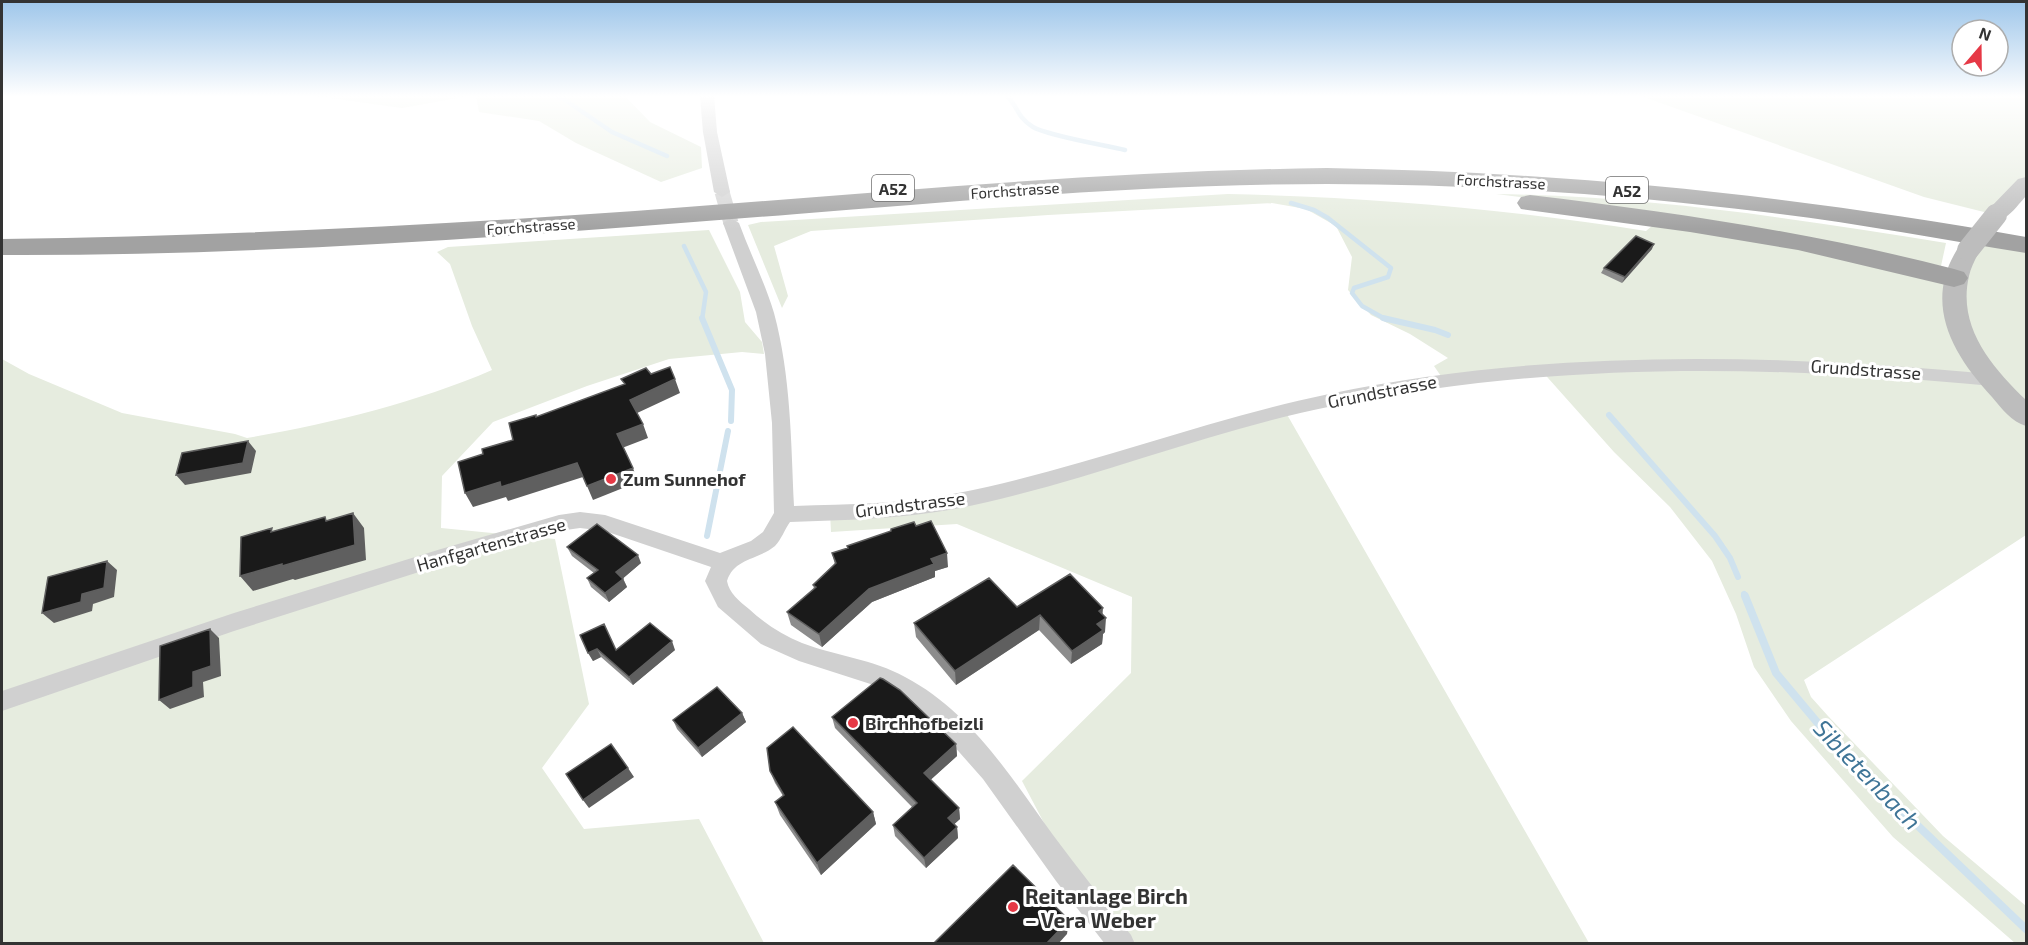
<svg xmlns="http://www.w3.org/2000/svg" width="2028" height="945" font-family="'Exo 2',sans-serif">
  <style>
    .green { fill: #e6ecdf }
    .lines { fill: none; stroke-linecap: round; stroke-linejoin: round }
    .stream-far2 { stroke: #cfe2ee; stroke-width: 4.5 }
    .stream-far1 { stroke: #cfe2ee; stroke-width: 6 }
    .stream { stroke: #cfe2ee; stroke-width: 8 }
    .minor-tunnel { stroke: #d6d6d6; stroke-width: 15; stroke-dasharray: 15 8; stroke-linecap: butt }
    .minor { fill: #d0d0d0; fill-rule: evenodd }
    .secondary { fill: #bdbdbd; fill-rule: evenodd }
    .trunk { fill: #a2a2a2; fill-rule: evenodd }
    .secondary-bridge { stroke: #bdbdbd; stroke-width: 22 }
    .wall { fill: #8c8c8c }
    .shaded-wall { fill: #5f5f5f }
    .building { fill: #1a1a1a; stroke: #5f5f5f; stroke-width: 1.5 }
    .poi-dot { fill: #e63946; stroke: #fff; stroke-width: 2 }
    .labels { text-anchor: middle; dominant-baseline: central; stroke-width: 6; stroke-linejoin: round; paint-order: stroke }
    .far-street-label { font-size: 15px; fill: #333; stroke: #fff }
    .shield { fill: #fff; stroke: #707070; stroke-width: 1.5 }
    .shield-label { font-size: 16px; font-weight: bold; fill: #333 }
    .street-label { font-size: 18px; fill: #333; stroke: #fff }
    .poi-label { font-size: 18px; font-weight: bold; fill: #333; stroke: #fff; text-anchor: start }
    .near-poi-label { font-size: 21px; font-weight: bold; fill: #333; stroke: #fff; text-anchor: start }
    .near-water-label { font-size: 24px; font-style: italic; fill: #3f7597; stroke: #fff }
  </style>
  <rect width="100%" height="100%" fill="#fff"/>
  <path class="green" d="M315,96h154l-67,12z
    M476,96h149l25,26 51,25 1,21 -41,14 -85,-39 -37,-22 -60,-9z
    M1641,96h385v88l-30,31 -72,-18z
    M1228,194c140,3 279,15 418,37l13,-11 295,58 25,-41 47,8v290l-222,145 7,17 17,19 115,120 83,70v37h-11l-122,-106 -102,-116 -37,-54 -18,-53 -24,-53 -42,-54 -56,-55 -74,-83 -97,10 -9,-13 14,-8 -38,-24 -39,-19 -23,-25 4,-33 -16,-31 -30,-17 -34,-6 -224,12 -237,16 -37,15 14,50 -6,12 -34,-83 13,-3z
    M1496,194c151,2 302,25 450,49l-5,23 -150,-30 -125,-21z
    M709,230l31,62 5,30 17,20 2,12 -22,-2 -73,7 -82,27 -94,36 -51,54 -1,52 114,11 34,165 -47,64 42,61 115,-10 65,124h-762v-584l27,15 93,39 113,21 12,4c81,-14 169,-35 245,-68l-20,-44 -22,-62 -13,-12 11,-5z
    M1285,411l304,532h-482l-85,-162 109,-108 1,-76 -175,-73 -126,8 -1,-20 97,-6z"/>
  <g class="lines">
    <path class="stream-far2" d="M555,96l10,4 47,32 55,24
      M1006,96c11,7 10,21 27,31 15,9 72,18 92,23
      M1291,203l23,7 14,8 63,50 -3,9 -34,11 -2,5 10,13 25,14
      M684,246l22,46 -4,28"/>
    <path class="stream-far1" d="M702,318l30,72 -1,31
      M1383,318l52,12 13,5
      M1609,415l106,121 15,22 8,19
      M707,536l21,-105
      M1744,594l2,4"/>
    <path class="stream" d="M1745,596l31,77 71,85 179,171"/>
    <path class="minor-tunnel" d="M722,192l9,31"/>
    <path class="minor" d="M700,96h14l3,36 13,60 -8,5 -8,-5 -11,-60z
      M731,218l8,5c11,30 26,60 35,90 17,63 17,129 20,193 55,-2 110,-2 164,-13 126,-25 246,-73 371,-99 219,-46 442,-40 663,-20l6,2 3,4 -3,4 -6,2c-226,-21 -435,-25 -659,20 -128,25 -250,78 -378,103 -55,10 -110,11 -165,13 -5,7 -9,18 -15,24 -17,14 -41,12 -48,35 2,12 12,20 22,28 15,14 33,26 53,34 34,13 71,16 103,34 65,34 106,100 148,158 25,34 52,67 78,100l4,9h-30l-49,-63 -73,-102 -46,-52 -18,-16 -33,-22 -87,-28 -38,-17 -43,-37 -13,-26 6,-14 -106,-36 -25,-3 -21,3 -118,34 -207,66 -232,80v-20l232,-78 207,-64 118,-34 21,-3 25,3 115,38 31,-12 12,-9 11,-19 -2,-90 -7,-69 -9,-42 -33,-89z"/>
    <path class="secondary" d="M2026,177v19c-11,12 -20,28 -38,24l-3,-5 3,-5 30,-31z
      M1968,243l8,2 4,5c-4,8 -9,17 -11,26 -12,51 23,91 57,124v26c-14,-4 -24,-17 -34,-29 -41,-44 -70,-96 -32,-152z"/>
    <path class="trunk" d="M1327,168c239,4 464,27 699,69v16c-87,-14 -174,-31 -262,-41 -145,-18 -291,-28 -437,-28 -178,0 -354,16 -530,30 -265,21 -530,42 -795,41v-16c211,-3 422,-13 633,-28 231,-17 461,-40 692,-43z
      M1530,195c143,17 285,38 424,74l10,3 4,6 -4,6 -10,3 -156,-37 -108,-18 -169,-23 -4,-6 4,-6z"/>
    <path class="secondary-bridge" d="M1968,250l28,-35"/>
  </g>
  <path class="wall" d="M1652,249l-30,34 -21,-10 3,-5z
    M916,526l32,41 -13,4v6l-63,25 -50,45 -31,-22 -4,-13 27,-23 -1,-4 22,-20 -3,-12z
    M567,547l74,16 -18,15 4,9 -18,15 -18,-15 -4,-9 7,-5 -22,-17z
    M1017,607l86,7 2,18 -2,2 -1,10 -31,20 -32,-34 -83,55 -40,-48 -2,-14z
    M580,635l36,15h59l-42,35 -32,-28 -8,4z
    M742,713l4,9 -44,35 -25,-28 -4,-9z
    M832,717l124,27 1,12 -27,24 29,28 1,11 -6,5 3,3 1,11 -32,30 -31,-32 -2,-11 19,-18 -77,-79z
    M770,771l103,41 3,12 -55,51 -41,-60 -5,-13 8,-6 -8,-13z"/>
  <path class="shaded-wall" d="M1654,244l-2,5 -30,34 3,-6z
    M675,379l5,14 -45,21 -5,-14z
    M643,424l5,14 -26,10 -5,-14z
    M248,441l8,10 -5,22 -66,12 -9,-10z
    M577,463l6,14 -75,24 -2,-4 -33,10 -8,-14 35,-11z
    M633,468l5,14 -45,18 -6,-14z
    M353,513l11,15 2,32 -71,20 -2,-1 -40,12 -13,-15z
    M947,553l1,14 -13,4v6l-63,25 -50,45 -3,-13 50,-45 62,-30z
    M638,555l3,8 -21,18 -4,-9z
    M107,561l10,9 -3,27 -21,7 -1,7 -38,12 -12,-10z
    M623,579l4,8 -18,15 -4,-9z
    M1103,608l-1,13 4,-3 -1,14 -2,2 -1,10 -31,20 1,-13 27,-40z
    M1040,615l-1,15 -83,55 -1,-14z
    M210,629l9,9 2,38 -18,6 1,15 -34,12 -11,-9 34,-28z
    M672,641l3,9 -42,35 -4,-8z
    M597,649l4,8 -8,4 -5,-8z
    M742,713l4,9 -44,35 -4,-9z
    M956,744l1,12 -32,29 -1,-12z
    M628,768l6,9 -45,31 -6,-8z
    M959,808l1,11 -11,10 -1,-11z
    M873,812l3,12 -55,51 -4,-12z
    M957,827l1,11 -32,30 -2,-10z
    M1069,920l-2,14 -9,10h-12z"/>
  <path class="building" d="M1636,236l18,8 -29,33 -21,-9z
    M670,367l5,12 -45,21 13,24 -26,10 16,34 -46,18 -10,-23 -76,24 -1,-5 -35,11 -7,-31 25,-8 -1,-5 31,-9 -4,-17 27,-8v2l89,-33 -4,-5 25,-11 5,6z
    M248,441l-5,22 -67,12 6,-22z
    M353,513l2,32 -73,21v-2l-42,12 1,-39 31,-9 -1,4 54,-15 1,4z
    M931,521l16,32 -16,6 3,5 -65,25 -50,45 -32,-22 29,-25 -3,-2 23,-22 -4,-10 16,-5 -1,-2 44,-15v-2l23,-7 2,4z
    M597,524l41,31 -22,17 7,7 -18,14 -18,-15 11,-8 -31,-23z
    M107,561l-3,27 -22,6 -1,8 -39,11 6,-36z
    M1070,574l33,34 -4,3 7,7 -9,6 6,6 -31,21 -32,-36 -85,56 -41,-48 75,-45 28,29z
    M650,623l22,18 -43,36 -32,-28 -9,4 -8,-18 24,-11 12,26z
    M210,629l1,37 -18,6v15l-34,13 1,-54z
    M880,678l3,1 17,11 56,54 -32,29 35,35 -11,10 9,9 -33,31 -31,-33 24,-22 -85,-86z
    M717,687l25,26 -44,35 -25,-28z
    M793,727l80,85 -56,51 -42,-61 9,-7 -14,-24 -3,-23z
    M611,744l17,24 -45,32 -17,-26z
    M1013,865l56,55 -23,24h-113z"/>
  <linearGradient id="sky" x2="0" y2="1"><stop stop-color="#9ec6ea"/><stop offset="0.42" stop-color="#fff"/><stop offset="1" stop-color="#fff" stop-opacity="0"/></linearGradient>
  <rect width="2028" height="229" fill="url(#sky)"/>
  <g class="poi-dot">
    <circle cx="611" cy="479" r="6"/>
    <circle cx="853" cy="723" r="6"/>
    <circle cx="1013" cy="907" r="6"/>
  </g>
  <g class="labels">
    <g class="far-street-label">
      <text transform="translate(1501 181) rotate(3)">Forchstrasse</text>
      <text transform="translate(1015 190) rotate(-4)">Forchstrasse</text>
      <text transform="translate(531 226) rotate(-4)">Forchstrasse</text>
    </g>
    <g class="shield">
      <rect x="872" y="175" width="42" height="26" rx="4.5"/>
      <rect x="1606" y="177" width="42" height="26" rx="4.5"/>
    </g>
    <g class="shield-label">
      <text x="893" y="188">A52</text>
      <text x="1627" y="190">A52</text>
    </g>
    <g class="street-label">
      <text transform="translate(1866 369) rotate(4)">Grundstrasse</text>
      <text transform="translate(1382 391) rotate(-11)">Grundstrasse</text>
      <text transform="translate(910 504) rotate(-7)">Grundstrasse</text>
      <text transform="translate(491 544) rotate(-16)">Hanfgartenstrasse</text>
    </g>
    <g class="poi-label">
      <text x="623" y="479">Zum Sunnehof</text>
      <text x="865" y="723">Birchhofbeizli</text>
    </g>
    <g class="near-poi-label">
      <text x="1025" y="895">Reitanlage Birch<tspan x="1025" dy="24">– Vera Weber</tspan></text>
    </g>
    <g class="near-water-label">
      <text transform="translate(1868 774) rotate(46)">Sibletenbach</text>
    </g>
  </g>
  <rect width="2028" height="945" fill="none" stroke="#333333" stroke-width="6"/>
  <g transform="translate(1980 48) rotate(20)"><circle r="28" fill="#ffffff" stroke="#adadad" stroke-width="1.5"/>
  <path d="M0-4.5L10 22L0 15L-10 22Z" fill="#e63946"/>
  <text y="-9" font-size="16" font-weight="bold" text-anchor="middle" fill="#333333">N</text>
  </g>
</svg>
